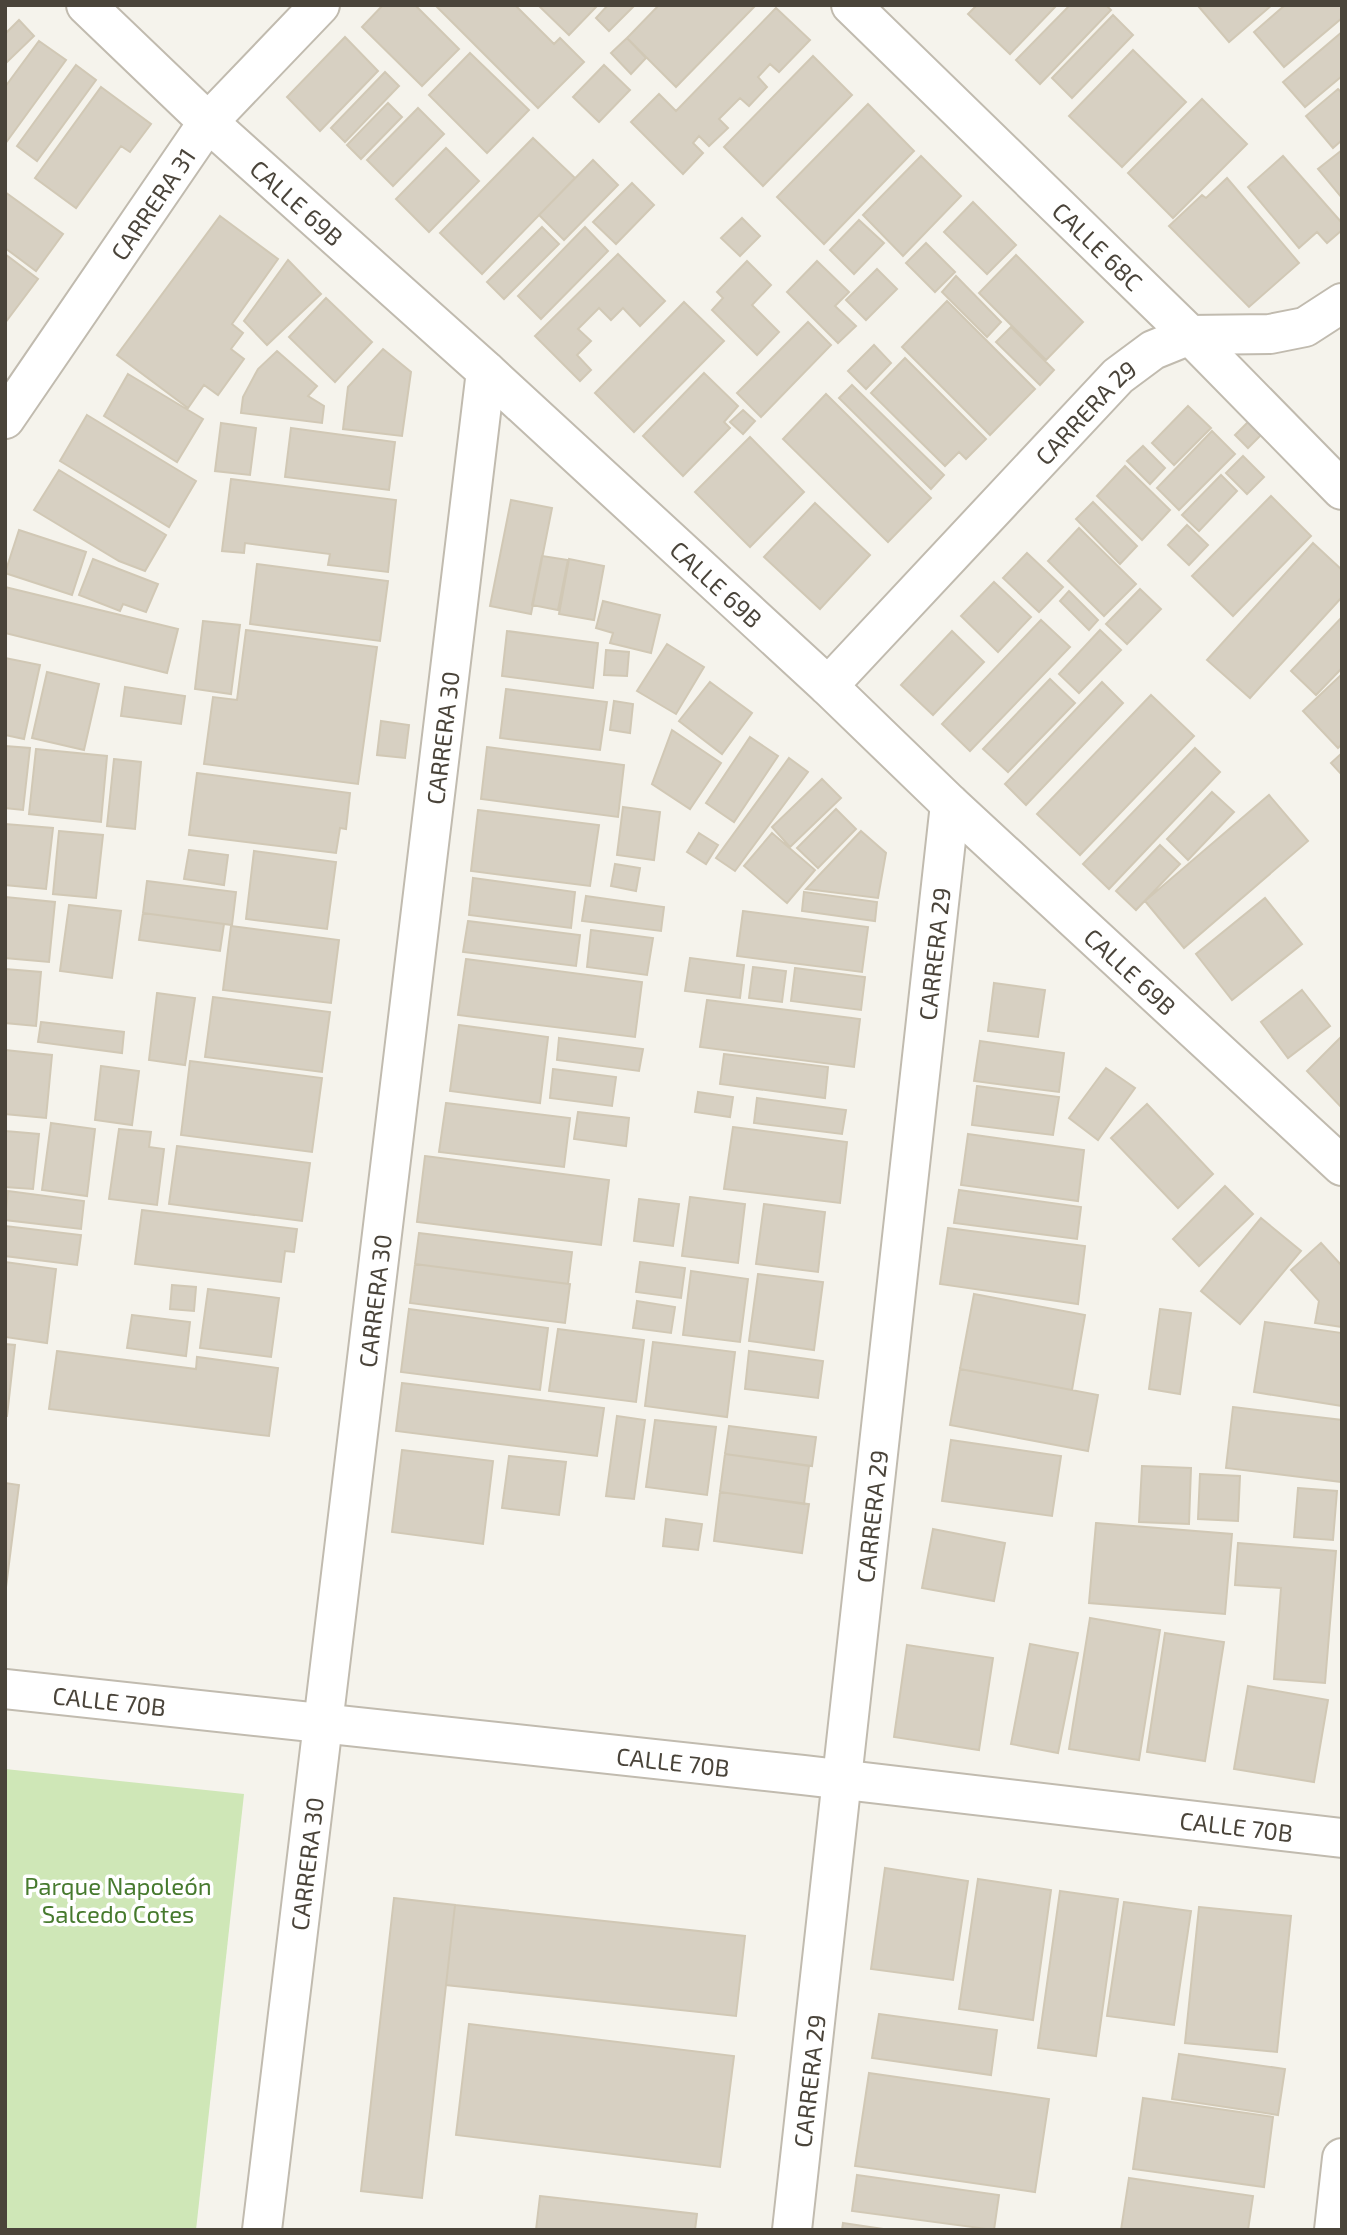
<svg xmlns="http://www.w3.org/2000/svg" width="1347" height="2235" font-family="'Exo 2',sans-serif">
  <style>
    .green { fill: #cfe7b7 }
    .building { fill: #d7d0c2; stroke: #d1c8b5; stroke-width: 2 }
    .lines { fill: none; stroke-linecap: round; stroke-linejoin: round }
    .minor-casing { stroke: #c1bbaf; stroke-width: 42 }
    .minor { stroke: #fff; stroke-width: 38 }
    .labels { text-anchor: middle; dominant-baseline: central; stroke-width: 7; stroke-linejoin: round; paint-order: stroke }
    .street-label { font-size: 24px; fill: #4a443a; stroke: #fff }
    .park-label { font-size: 24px; fill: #477a2e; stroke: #fff }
  </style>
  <rect width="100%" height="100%" fill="#f5f3ec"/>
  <path class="green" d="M5,1769l239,25 -48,436h-191z"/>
  <path class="building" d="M383,5h32l44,44 -37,37 -60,-59z
    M435,5h80l39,39 6,-6 24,24 -46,46z
    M538,5h60l-29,30z
    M608,5h27l-26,26 -13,-13z
    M659,5h97l-80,82 -49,-49z
    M977,5h78l1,1 -46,48 -42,-40z
    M1070,5h36l5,5 -71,74 -24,-24z
    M1200,5h72l-43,37 -30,-35z
    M1285,5h57v13l-58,49 -30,-35z
    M776,8l34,32 -31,32 -9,-8 -12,13 9,10 -18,19 -9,-8 -21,21 9,9 -19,18 -10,-10 -6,7 10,10 -20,21 -52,-52 28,-28 17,17z
    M1113,15l20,20 -61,63 -20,-20z
    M19,20l15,16 -29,28v-30z
    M1342,32v44l-37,31 -22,-25z
    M345,37l33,34 -58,60 -33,-34z
    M627,38l19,20 -15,16 -20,-21z
    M39,41l27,19 -61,84v-57z
    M1133,50l53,52 -64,65 -53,-51z
    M470,53l59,57 -42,43 -58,-58z
    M813,56l39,39 -89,91 -39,-39z
    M76,65l20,15 -59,81 -20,-15z
    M604,65l26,25 -31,32 -26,-25z
    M385,72l14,14 -54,56 -14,-14z
    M101,87l50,37 -21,28 -9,-6 -45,62 -41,-30z
    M1338,89l4,4v47l-9,8 -27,-32z
    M1202,99l45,45 -74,74 -45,-45z
    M388,103l14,14 -41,42 -14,-14z
    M868,104l46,47 -90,93 -47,-47z
    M418,108l26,26 -51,52 -26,-26z
    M533,138l42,40 -93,96 -42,-41z
    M446,148l33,33 -50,51 -33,-33z
    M1342,150v48l-24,-29z
    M921,156l40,40 -58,60 -40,-41z
    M1283,156l59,67v7l-15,13 -10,-11 -18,16 -51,-61z
    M593,160l25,25 -54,55 -25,-25z
    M1227,178l72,85 -50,44 -80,-81 33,-31 4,3z
    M632,183l22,22 -38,39 -23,-22z
    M5,192l58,42 -27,37 -31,-23z
    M973,202l43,43 -29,29 -43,-42z
    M220,216l58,43 -46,65 11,9 -12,16 13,10 -26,36 -14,-10 -16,23 -71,-53z
    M742,218l18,18 -20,20 -19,-18z
    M859,220l25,23 -30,31 -24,-24z
    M542,227l17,17 -55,55 -17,-17z
    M585,227l23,24 -67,68 -23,-23z
    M926,243l29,29 -20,20 -29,-29z
    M5,254l33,25 -33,44z
    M618,254l47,47 -25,25 -17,-18 -12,12 -12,-12 -21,21 13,12 -14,14 14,15 -11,11 -45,-45z
    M1016,255l67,67 -37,38 -67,-67z
    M288,260l33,34 -54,51 -23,-24z
    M747,261l24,24 -19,20 27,27 -22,23 -45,-45 11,-12 -6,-6z
    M817,261l32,31 -14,14 21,20 -18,17 -51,-51z
    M877,269l20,20 -31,31 -20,-20z
    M956,276l45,46 -14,15 -45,-45z
    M326,298l46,44 -37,40 -46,-45z
    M947,301l88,88 -45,46 -88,-88z
    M684,302l40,39 -90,91 -39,-39z
    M808,322l23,23 -70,72 -24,-24z
    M1011,327l43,43 -14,15 -44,-43z
    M874,345l17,18 -25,26 -18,-18z
    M383,349l28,23 -9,64 -59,-7 5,-42z
    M277,351l40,35 -9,10 16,10 -2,17 -81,-10 2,-16 15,-28z
    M905,358l81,81 -20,20 -7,-7 -14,14 -74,-73z
    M704,373l34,33 -14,16 6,6 -47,48 -40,-40z
    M128,374l75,45 -26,43 -73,-46z
    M852,385l92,90 -13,14 -92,-91z
    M826,394l105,104 -43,44 -105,-103z
    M1188,406l23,22 -37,37 -22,-22z
    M743,410l12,11 -12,13 -13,-12z
    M87,415l109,66 -27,46 -109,-66z
    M1249,421l13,13 -14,14 -13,-13z
    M221,423l35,5 -6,47 -35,-4z
    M291,428l104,14 -6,48 -104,-13z
    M1212,431l23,23 -56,56 -22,-22z
    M750,437l54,55 -54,55 -55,-55z
    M1143,446l22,22 -15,16 -23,-23z
    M1243,456l21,21 -17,17 -21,-21z
    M1125,466l45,44 -28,30 -45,-44z
    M59,470l107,65 -21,36 -26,-10 -85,-51z
    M1221,475l16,16 -38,40 -17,-16z
    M231,479l165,21 -8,72 -60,-7 2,-11 -85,-11 -1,10 -22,-2z
    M1271,496l40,40 -78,80 -41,-40z
    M511,500l41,8 -21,106 -41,-8z
    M1093,502l44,44 -17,18 -44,-45z
    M815,503l55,52 -50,54 -56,-52z
    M1187,525l21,20 -19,20 -21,-20z
    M1079,528l57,56 -32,32 -56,-55z
    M19,530l67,22 -14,43 -67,-22z
    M1313,543l29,27v27l-92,101 -43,-38z
    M1027,553l36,34 -24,25 -36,-34z
    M542,556l26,4 -10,50 -26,-5z
    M93,559l65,25 -12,28 -23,-8 -3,7 -41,-16z
    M569,559l35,7 -10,54 -35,-6z
    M257,564l131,17 -8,60 -130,-17z
    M994,582l37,35 -33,35 -37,-36z
    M5,587l173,42 -11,44 -162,-40z
    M1140,589l21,20 -34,35 -21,-20z
    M1069,591l29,29 -9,10 -29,-29z
    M603,601l57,14 -9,38 -41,-10 3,-10 -17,-5z
    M1342,617v51l-26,27 -25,-24z
    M1041,620l29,27 -100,104 -28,-27z
    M203,621l37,4 -9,69 -36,-5z
    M246,630l131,17 -19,137 -154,-20 9,-67 24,3z
    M1100,630l21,20 -42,43 -20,-19z
    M507,631l91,12 -5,45 -91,-12z
    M952,631l32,31 -51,53 -32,-30z
    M667,644l37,23 -28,47 -39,-23z
    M606,650l23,2 -2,24 -23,-1z
    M5,658l35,7 -16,74 -19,-4z
    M47,672l52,12 -15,66 -52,-12z
    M1342,674v70l-4,4 -35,-37z
    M1050,679l25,24 -67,69 -25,-23z
    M710,682l42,31 -30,41 -43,-33z
    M1102,682l21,21 -97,102 -21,-21z
    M125,687l60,9 -4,28 -60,-8z
    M506,689l101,13 -7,48 -100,-12z
    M1151,695l43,41 -114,119 -43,-41z
    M614,701l19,3 -3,29 -20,-3z
    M381,721l28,4 -4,33 -28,-3z
    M672,730l49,33 -31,46 -38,-25z
    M750,737l28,19 -44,66 -28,-19z
    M5,746l25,2 -7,62 -18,-2z
    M487,747l137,18 -6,52 -137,-18z
    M1195,748l25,24 -111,117 -26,-25z
    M36,749l71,7 -6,66 -72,-8z
    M1342,753v22l-11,-12z
    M789,758l19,14 -73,99 -19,-13z
    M114,759l27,3 -6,67 -28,-3z
    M197,773l153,20 -4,36 -6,-1 -4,25 -147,-18z
    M822,779l19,19 -51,49 -18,-20z
    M1212,792l22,20 -46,48 -21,-21z
    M1269,795l39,46 -124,107 -39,-47z
    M623,807l37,5 -6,48 -37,-5z
    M836,809l20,20 -38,39 -21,-20z
    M478,810l121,15 -9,61 -119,-15z
    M5,824l48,4 -7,61 -41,-4z
    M59,831l44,4 -7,63 -43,-4z
    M861,831l25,22 -8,45 -72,-9z
    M699,833l19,12 -12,19 -19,-12z
    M772,833l43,37 -28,33 -43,-37z
    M1160,845l20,19 -44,46 -20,-19z
    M189,850l39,5 -4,30 -40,-6z
    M254,851l82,11 -9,67 -81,-10z
    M615,864l25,4 -4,23 -25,-5z
    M473,878l102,14 -4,36 -102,-13z
    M147,881l89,11 -4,33 -89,-12z
    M804,892l73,10 -2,19 -73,-10z
    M586,896l78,11 -3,24 -79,-10z
    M5,897l50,5 -6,60 -44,-4z
    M1265,898l37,46 -70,56 -36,-46z
    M69,905l52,6 -9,67 -52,-7z
    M743,911l125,16 -6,45 -125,-16z
    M143,913l81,11 -4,27 -81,-11z
    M468,921l112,14 -4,31 -113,-14z
    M231,926l108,14 -8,63 -108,-13z
    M591,930l62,8 -6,37 -60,-8z
    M690,958l54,7 -4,33 -55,-7z
    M466,959l176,23 -7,55 -177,-22z
    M753,967l33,4 -4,31 -33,-4z
    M795,968l70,9 -4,33 -70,-9z
    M5,969l36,3 -5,54 -31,-3z
    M994,983l51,7 -7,47 -50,-6z
    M1302,990l28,36 -42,32 -27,-36z
    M157,993l38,5 -10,67 -36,-5z
    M213,997l117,15 -8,60 -117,-15z
    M707,1000l153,19 -6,48 -154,-20z
    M41,1022l83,10 -2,21 -84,-11z
    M459,1025l89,12 -8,66 -90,-12z
    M1342,1036v72l-35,-37z
    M559,1038l84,11 -4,22 -82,-11z
    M980,1041l84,12 -5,39 -85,-11z
    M5,1050l47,5 -6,63 -41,-4z
    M724,1054l104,13 -3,31 -105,-14z
    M190,1061l132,17 -10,74 -131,-17z
    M101,1066l38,5 -7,54 -37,-5z
    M1106,1068l29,20 -37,52 -29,-22z
    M553,1069l63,8 -4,29 -62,-8z
    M977,1086l82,11 -6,38 -81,-10z
    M698,1092l35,5 -3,20 -35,-5z
    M757,1098l89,12 -4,24 -88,-11z
    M446,1103l124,15 -6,49 -125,-15z
    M1147,1104l66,70 -35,34 -67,-70z
    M578,1112l51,6 -3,28 -52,-7z
    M51,1123l44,6 -8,67 -45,-6z
    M733,1127l114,15 -7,61 -116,-14z
    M119,1129l32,3 -2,15 15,2 -7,56 -48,-6z
    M5,1131l34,3 -6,55 -28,-2z
    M968,1134l116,16 -6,51 -117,-16z
    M177,1146l133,17 -8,58 -133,-17z
    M425,1156l184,24 -8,65 -184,-23z
    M1225,1186l28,28 -54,52 -26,-27z
    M959,1190l122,17 -4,32 -123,-16z
    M8,1191l76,10 -3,28 -76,-9z
    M690,1197l55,7 -7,59 -56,-7z
    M639,1199l40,5 -6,42 -39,-5z
    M764,1204l61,8 -7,60 -62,-8z
    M142,1210l155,19 -3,23 -9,-1 -4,31 -146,-18z
    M1261,1218l40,33 -61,73 -39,-33z
    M5,1226l76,9 -4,30 -72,-9z
    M948,1228l137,18 -7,58 -138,-20z
    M419,1233l153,19 -4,32 -153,-20z
    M1321,1243l21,23v61l-27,-4 4,-22 -28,-31z
    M5,1262l51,7 -9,74 -42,-6z
    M640,1262l45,6 -4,30 -45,-6z
    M415,1264l155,20 -5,39 -155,-20z
    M691,1271l57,8 -8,63 -57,-7z
    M758,1274l65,8 -9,68 -65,-9z
    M172,1285l24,2 -2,24 -24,-2z
    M208,1289l71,9 -8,59 -71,-9z
    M974,1294l111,21 -13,75 -112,-21z
    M637,1301l38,6 -4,26 -38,-5z
    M409,1309l139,19 -8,62 -139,-18z
    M1160,1309l31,4 -11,81 -31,-5z
    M132,1315l58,7 -4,34 -59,-8z
    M1265,1322l77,11v73l-88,-14z
    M558,1329l86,11 -8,62 -87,-11z
    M653,1342l82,10 -8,65 -82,-11z
    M5,1344l10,1 -8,71h-2z
    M57,1351l139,18 1,-12 81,11 -9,68 -220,-27z
    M749,1351l74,10 -5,37 -73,-9z
    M960,1369l138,26 -10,56 -138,-26z
    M402,1383l202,25 -7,48 -201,-25z
    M1233,1407l109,13v62l-116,-14z
    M617,1416l28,4 -11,79 -28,-3z
    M655,1420l61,7 -9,68 -61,-8z
    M729,1426l87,11 -4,29 -87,-12z
    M951,1440l110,16 -9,60 -110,-15z
    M402,1450l91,11 -10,83 -91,-12z
    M725,1454l84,12 -5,38 -84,-12z
    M509,1456l57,6 -7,53 -57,-7z
    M1142,1466l49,2 -2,56 -50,-2z
    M1200,1474l40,2 -2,45 -40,-2z
    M5,1483l14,2 -14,110z
    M1298,1488l39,3 -4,49 -39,-3z
    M720,1492l89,12 -7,49 -88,-12z
    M666,1519l36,5 -4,26 -35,-4z
    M1096,1523l136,11 -7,80 -136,-11z
    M933,1529l72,14 -11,58 -72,-13z
    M1238,1543l98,8 -11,132 -51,-4 7,-91 -46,-3z
    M1090,1618l70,12 -21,130 -70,-11z
    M1165,1633l59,9 -19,119 -58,-9z
    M1030,1644l48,9 -20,100 -47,-9z
    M907,1645l86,13 -14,92 -85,-13z
    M1248,1686l80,14 -14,82 -80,-13z
    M885,1868l83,13 -15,99 -82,-11z
    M978,1879l73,11 -18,130 -74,-11z
    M1060,1891l58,8 -22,157 -58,-8z
    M394,1898l61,7 -33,293 -61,-7z
    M1124,1902l67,9 -17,114 -67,-9z
    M455,1905l290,31 -9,80 -290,-31z
    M1199,1907l92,9 -14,136 -92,-9z
    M879,2014l118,16 -6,45 -119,-17z
    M469,2024l265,32 -14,111 -264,-32z
    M1179,2054l106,15 -7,46 -106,-16z
    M869,2073l180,26 -14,93 -180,-26z
    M1143,2098l130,19 -9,70 -131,-18z
    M857,2175l142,20 -5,35 -142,-19z
    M1129,2178l124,18 -5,34h-127z
    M540,2196l157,18 -2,16h-159z
    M843,2223l47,7h-48z"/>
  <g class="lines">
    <g class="minor-casing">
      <g id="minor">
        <path id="s1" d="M86,5l122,117 278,249 342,315 122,118 392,362"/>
        <path id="s2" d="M851,5l339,330 152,155"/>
        <path id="s3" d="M5,419l203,-297 112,-117"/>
        <path id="s4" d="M828,686l290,-310 35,-26 37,-15 80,-1 35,-7 37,-24"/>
        <path id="s5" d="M5,1689l798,86 539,63"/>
        <path id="s6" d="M262,2230l224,-1859"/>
        <path id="s7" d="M792,2230l158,-1426"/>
        <path d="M1334,2230l8,-72"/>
      </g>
    </g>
    <use href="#minor" class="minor"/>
  </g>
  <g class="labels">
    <g class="street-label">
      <text stroke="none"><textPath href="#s1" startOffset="289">CALLE 69B</textPath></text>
      <text stroke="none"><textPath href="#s3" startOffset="261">CARRERA 31</textPath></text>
      <text stroke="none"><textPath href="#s2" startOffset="345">CALLE 68C</textPath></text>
      <text stroke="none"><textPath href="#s4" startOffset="376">CARRERA 29</textPath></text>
      <text stroke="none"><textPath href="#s1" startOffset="856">CALLE 69B</textPath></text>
      <text stroke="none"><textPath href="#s6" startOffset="1503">CARRERA 30</textPath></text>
      <text stroke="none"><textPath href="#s7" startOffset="1284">CARRERA 29</textPath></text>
      <text stroke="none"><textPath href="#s1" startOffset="1423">CALLE 69B</textPath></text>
      <text stroke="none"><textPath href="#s6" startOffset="936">CARRERA 30</textPath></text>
      <text stroke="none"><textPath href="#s7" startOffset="718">CARRERA 29</textPath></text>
      <text stroke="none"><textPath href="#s5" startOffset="105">CALLE 70B</textPath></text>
      <text stroke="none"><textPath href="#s5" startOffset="672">CALLE 70B</textPath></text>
      <text stroke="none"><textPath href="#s5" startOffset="1239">CALLE 70B</textPath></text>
      <text stroke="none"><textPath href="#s6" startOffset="369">CARRERA 30</textPath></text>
      <text stroke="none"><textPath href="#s7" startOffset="150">CARRERA 29</textPath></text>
    </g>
    <g class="park-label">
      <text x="118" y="1885">Parque Napoleón<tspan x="118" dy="28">Salcedo Cotes</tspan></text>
    </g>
  </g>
  <rect width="1347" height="2235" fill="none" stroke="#4a443a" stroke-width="14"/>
</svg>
